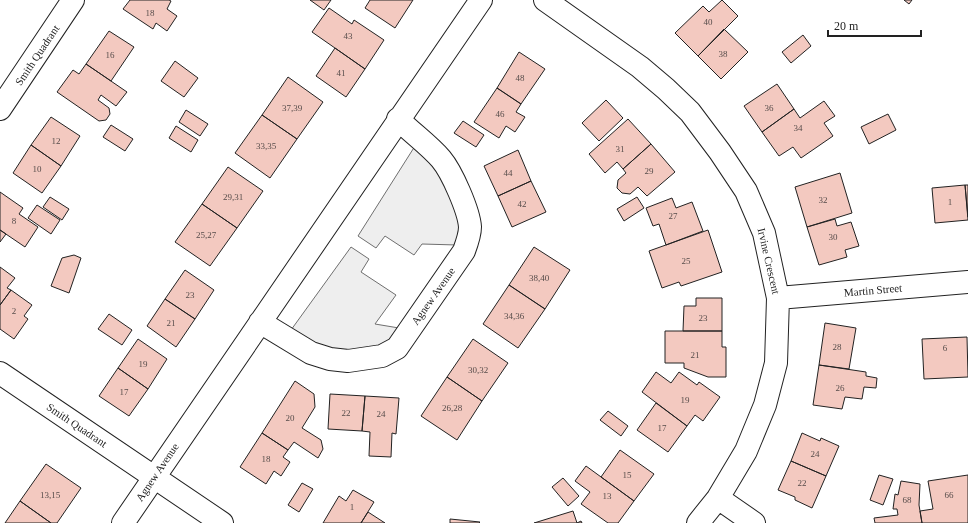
<svg xmlns="http://www.w3.org/2000/svg" width="968" height="523" font-family="Georgia,serif">
  <style>
    .green { fill: #eee; stroke: #6f6f6f }
    .building { fill: #f3c9c0; stroke: #222 }
    .lines { fill: none; stroke-linecap: round; stroke-linejoin: round }
    .minor-casing { stroke: #222; stroke-width: 24 }
    .minor { stroke: #fff; stroke-width: 22 }
    .labels { text-anchor: middle; dominant-baseline: central; stroke-width: 3; stroke-linejoin: round; paint-order: stroke }
    .number-label { font-size: 9px; fill: #564c4a }
    .street-label { font-size: 11px; fill: #222; stroke: #fff }
  </style>
  <rect width="100%" height="100%" fill="#fff"/>
  <path class="green" d="M415,146l9,7 23,31 15,43 -5,18 -35,-1 -8,11 -29,-19 -9,12 -18,-12z
    M351,247l18,12 -8,13 35,23 -21,29 24,4 -11,13 -14,8 -28,4 -43,-13 -12,-10z"/>
  <path class="building" d="M130,0h39l2,1 -4,8 10,7 -10,15 -11,-8 -3,6 -30,-20z
    M310,0h21l-7,10z
    M370,0h43l-18,28 -30,-20z
    M722,0l16,16 -40,40 -23,-23 28,-27 6,6z
    M904,0h8l-3,4z
    M329,8l23,16 2,-4 30,20 -19,29 -53,-37z
    M724,29l24,23 -27,27 -23,-23z
    M109,31l25,16 -23,34 -25,-17z
    M803,35l8,11 -20,17 -9,-11z
    M335,48l30,21 -19,28 -30,-21z
    M519,52l26,17 -24,35 -24,-16z
    M175,61l23,17 -14,19 -23,-16z
    M86,64l41,28 -11,14 -15,-11 -3,5 11,8 1,6 -4,6 -7,1 -42,-29 16,-22 6,4z
    M288,77l35,25 -26,37 -35,-24z
    M777,84l17,25 -32,23 -18,-26z
    M497,88l24,16 -5,8 9,5 -10,15 -9,-6 -7,12 -25,-16z
    M606,100l17,18 -24,23 -17,-18z
    M824,101l11,15 -11,7 9,13 -32,22 -8,-11 -14,9 -17,-24 32,-23 6,9z
    M186,110l22,14 -8,12 -21,-14z
    M888,114l8,16 -27,14 -8,-17z
    M262,115l35,24 -27,39 -35,-25z
    M51,117l29,19 -19,30 -30,-21z
    M628,119l23,25 -28,25 -6,-7 -12,11 -16,-19z
    M463,121l21,14 -8,12 -22,-14z
    M111,125l22,14 -8,12 -22,-14z
    M176,126l22,14 -7,12 -22,-14z
    M651,144l24,28 -28,24 -9,-9 -8,7 -8,-1 -5,-5 1,-8 8,-7 -3,-4z
    M31,145l30,21 -19,27 -29,-20z
    M518,150l13,31 -33,15 -14,-30z
    M228,167l35,24 -26,37 -35,-24z
    M840,173l12,40 -45,14 -12,-40z
    M531,181l15,31 -34,15 -14,-31z
    M965,185l3,35 -33,3 -3,-35z
    M965,185h3v32z
    M0,192l23,16 -4,6 19,13 -13,20 -25,-17z
    M50,197l19,12 -7,11 -19,-13z
    M637,197l7,11 -20,13 -7,-12z
    M672,198l4,10 16,-6 11,29 -37,14 -7,-21 -6,2 -7,-18z
    M202,204l35,24 -27,38 -35,-24z
    M37,205l23,15 -9,14 -23,-16z
    M835,219l2,7 14,-4 8,24 -14,4 2,7 -28,8 -12,-38z
    M0,230l6,4 -6,8z
    M708,230l14,42 -41,14 -2,-4 -17,6 -13,-37z
    M534,247l36,23 -25,39 -36,-24z
    M74,255l7,3 -12,35 -18,-7 11,-28z
    M0,267l15,11 -8,10 4,2 -11,15z
    M185,270l29,20 -19,29 -30,-20z
    M509,285l36,24 -27,39 -35,-24z
    M11,290l21,15 -8,11 4,3 -14,20 -14,-10v-24z
    M696,298h26v33h-39l1,-25h12z
    M165,299l30,20 -19,28 -29,-21z
    M109,314l23,16 -10,15 -24,-16z
    M825,323l31,5 -7,41 -30,-4z
    M665,331h57v16h4v30h-18l-24,-9v-5h-19z
    M967,337l1,40 -44,2 -2,-40z
    M138,339l29,20 -19,30 -30,-21z
    M473,339l35,24 -26,38 -35,-24z
    M819,365l47,7v4l11,2 -1,10 -12,-1 -2,12 -17,-2 -3,12 -29,-4z
    M118,368l30,21 -19,27 -30,-20z
    M656,372l15,11 8,-11 18,13 2,-3 21,15 -17,24 -8,-6 -8,11 -45,-34z
    M447,377l35,24 -25,39 -36,-24z
    M295,381l19,13 1,13 -13,21 19,12 2,9 -5,9 -24,-16 -6,8 -26,-17z
    M330,394l35,2 -3,35 -34,-2z
    M365,396l34,2 -3,36 -4,-1 -1,24 -22,-1 1,-24 -8,-1z
    M656,403l31,23 -19,26 -31,-22z
    M608,411l20,15 -7,10 -21,-16z
    M262,433l26,17 -5,7 7,5 -9,14 -7,-5 -8,13 -26,-17z
    M802,433l18,8 1,-3 18,8 -13,30 -35,-15z
    M620,450l34,24 -20,27 -33,-24z
    M791,461l35,15 -14,32 -17,-8v-3l-17,-7z
    M46,464l35,24 -24,35h-6l-31,-22z
    M586,466l48,35 -16,22h-10l-27,-19 9,-12 -15,-11z
    M879,475l14,4 -10,26 -13,-5z
    M968,475v48h-46l-2,-12 13,-2 -5,-28z
    M563,478l16,18 -11,10 -16,-19z
    M901,481l19,3 -1,21 3,18h-47l-1,-5 24,-3 -1,-6h-4l2,-15 3,1z
    M302,483l11,6 -14,23 -11,-7z
    M353,490l21,12 -13,21h-38l16,-27 7,5z
    M20,501l31,22h-46z
    M573,511l4,12 4,-2 1,2h-48z
    M368,512l17,11h-24z
    M450,519l30,3 -1,1h-29z"/>
  <g class="lines">
    <g class="minor-casing">
      <path id="minor" d="M545,0l95,67 26,22 24,23 30,40 26,39 18,42 14,65 -2,65 -11,42 -19,46 -28,47 -20,25
        M0,109l73,-109
        M778,298l190,-16
        M260,322l51,31 19,6 18,2 34,-5 15,-8 67,-97c3,-8 6,-16 6,-24 -1,-16 -18,-55 -29,-68 -12,-14 -29,-26 -43,-40
        M0,373l222,150
        M718,498l36,25
        M123,523l358,-523"/>
    </g>
    <use href="#minor" class="minor"/>
  </g>
  <g class="labels">
    <g class="number-label">
      <text x="150" y="13">18</text>
      <text x="708" y="22">40</text>
      <text x="348" y="36">43</text>
      <text x="723" y="54">38</text>
      <text x="110" y="55">16</text>
      <text x="341" y="73">41</text>
      <text x="520" y="78">48</text>
      <text x="292" y="108">37,39</text>
      <text x="769" y="108">36</text>
      <text x="500" y="114">46</text>
      <text x="798" y="128">34</text>
      <text x="56" y="141">12</text>
      <text x="266" y="146">33,35</text>
      <text x="620" y="149">31</text>
      <text x="37" y="169">10</text>
      <text x="649" y="171">29</text>
      <text x="508" y="173">44</text>
      <text x="233" y="197">29,31</text>
      <text x="823" y="200">32</text>
      <text x="950" y="202">1</text>
      <text x="522" y="204">42</text>
      <text x="673" y="216">27</text>
      <text x="14" y="221">8</text>
      <text x="206" y="235">25,27</text>
      <text x="833" y="237">30</text>
      <text x="686" y="261">25</text>
      <text x="539" y="278">38,40</text>
      <text x="190" y="295">23</text>
      <text x="14" y="311">2</text>
      <text x="514" y="316">34,36</text>
      <text x="703" y="318">23</text>
      <text x="171" y="323">21</text>
      <text x="837" y="347">28</text>
      <text x="945" y="348">6</text>
      <text x="695" y="355">21</text>
      <text x="143" y="364">19</text>
      <text x="478" y="370">30,32</text>
      <text x="840" y="388">26</text>
      <text x="124" y="392">17</text>
      <text x="685" y="400">19</text>
      <text x="452" y="408">26,28</text>
      <text x="346" y="413">22</text>
      <text x="381" y="414">24</text>
      <text x="290" y="418">20</text>
      <text x="662" y="428">17</text>
      <text x="815" y="454">24</text>
      <text x="266" y="459">18</text>
      <text x="627" y="475">15</text>
      <text x="802" y="483">22</text>
      <text x="50" y="495">13,15</text>
      <text x="949" y="495">66</text>
      <text x="607" y="496">13</text>
      <text x="907" y="500">68</text>
      <text x="352" y="507">1</text>
    </g>
    <g class="street-label">
      <text transform="translate(37 55) rotate(-56)">Smith Quadrant</text>
      <text transform="translate(769 261) rotate(77)">Irvine Crescent</text>
      <text transform="translate(873 290) rotate(-5)">Martin Street</text>
      <text transform="translate(433 296) rotate(-55)">Agnew Avenue</text>
      <text transform="translate(77 425) rotate(34)">Smith Quadrant</text>
      <text transform="translate(157 472) rotate(-56)">Agnew Avenue</text>
    </g>
  </g>
  <path d="M828 30v6h93v-6" fill="none" stroke="#222222" stroke-width="2"/>
  <text x="834" y="30" font-size="12" fill="#222222" stroke="#ffffff" stroke-width="3" paint-order="stroke">20 m</text>
</svg>
